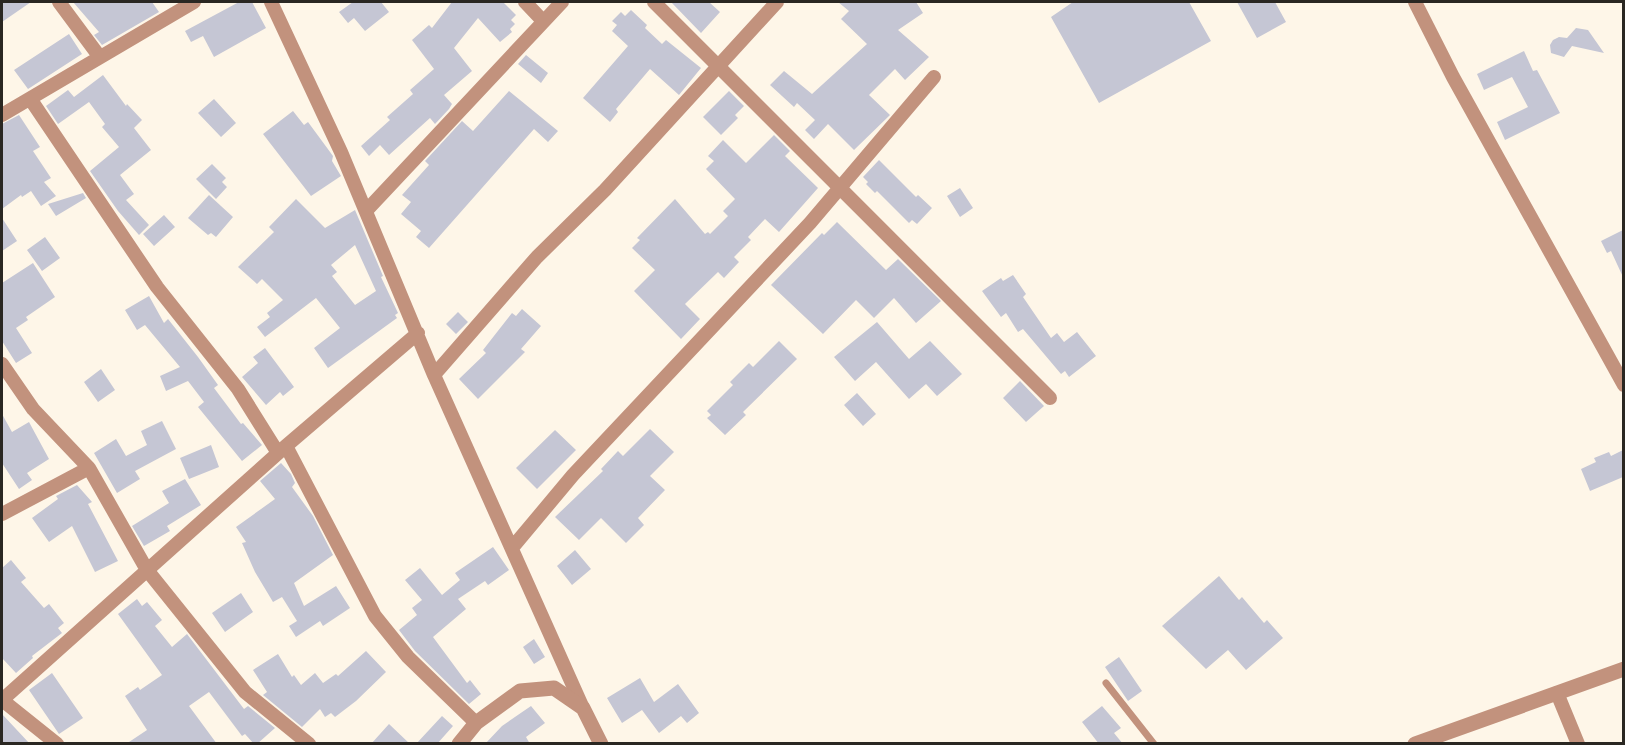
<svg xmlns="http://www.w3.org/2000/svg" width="1625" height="745" font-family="Signika,sans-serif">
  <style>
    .building { fill: #c5c6d4; fill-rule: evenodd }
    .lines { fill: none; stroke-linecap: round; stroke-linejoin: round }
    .service { stroke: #c2927d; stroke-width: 7 }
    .minor { stroke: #c2927d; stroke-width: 14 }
    .tertiary { stroke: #c2927d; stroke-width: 15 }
  </style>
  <rect width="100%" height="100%" fill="#fef6e8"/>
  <path class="building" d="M2,2h29l-29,20z
    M73,2h79l7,10 -57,33 -8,-10 5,-3z
    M239,2h13l14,26 -52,29 -11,-21 -12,6 -6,-11z
    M353,2h28l8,10 -24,19 -11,-13 -6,5 -9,-11z
    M452,2h51l13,13 -5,5 4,4 -5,5 2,3 -12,10 -22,-24 -24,30 18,23 -28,24 8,9 -3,5 -14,15 -5,-6 -41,37 -9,-10 -11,11 -8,-10 29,-26 -3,-3 26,-23 -3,-4 24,-21 -22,-29 17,-15 3,3z
    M671,2h38l11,10 -19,21z
    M838,2h78l7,11 -25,17 31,27 -24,23 -10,-11 -26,26 21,20 -36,35 -26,-26 -14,15 -9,-9 10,-10 -18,-17 -3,4 -24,-22 14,-14 28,23 55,-50 -26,-25 8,-8z
    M1073,2h116l22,39 -112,62 -48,-86z
    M1237,2h38l11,20 -29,16z
    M631,10l16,15 -2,3 17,16 4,-4 35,28 -22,27 -29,-26 -34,40 2,3 -8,10 -27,-24 45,-52 -16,-15 5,-6 -5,-4 9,-9 4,4z
    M1576,28l12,2 16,23 -32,-7 -8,11 -13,-4 -1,-8 3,-5 6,-3 8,1z
    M69,34l13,20 -54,35 -14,-19z
    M1524,51l9,20 4,-1 23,43 -55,27 -8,-18 31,-15 -16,-30 -28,13 -7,-16z
    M526,55l22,18 -7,10 -23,-19z
    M103,75l23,31 1,-2 15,16 -8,8 17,22 -31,25 14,19 -8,6 23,25 -10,10 -21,-24 -28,-40 29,-24 -17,-20 3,-3 -16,-22 -31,22 -12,-18 22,-16 6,7z
    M509,91l49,40 -10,11 -14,-13 -105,119 -13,-11 5,-6 -20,-17 10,-12 -9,-7 27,-30 -4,-4 37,-40 11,10z
    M729,91l15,15 -9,9 3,3 -17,17 -18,-18z
    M214,99l22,24 -15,14 -23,-24z
    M293,111l11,14 4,-3 25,34 -1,5 9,15 -30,20 -48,-62z
    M19,115l21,32 -7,4 18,27 -7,4 12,14 -15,10 -10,-15 -9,6 -1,-2 -19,14v-85z
    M774,135l16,16 -5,5 33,32 -39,44 -14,-13 -17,18 3,3 -17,17 5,5 -15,16 -6,-6 -33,32 15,15 -19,20 -47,-48 21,-21 -23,-22 8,-8 -3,-2 38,-39 30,35 3,-2 2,2 18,-18 -5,-5 12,-12 -29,-30 8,-8 -6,-5 15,-16 23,23z
    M879,160l37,37 2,-2 14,13 -15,16 -5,-4 -3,3 -32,-32 -2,2 -9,-9 2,-2 -5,-5z
    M212,164l14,14 -4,4 5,5 -11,12 -20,-20z
    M960,188l13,20 -13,9 -13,-21z
    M83,193l3,5 -30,18 -8,-12z
    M209,195l24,22 -17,20 -5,-4 -3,2 -20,-17z
    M296,199l29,29 30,-18 28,66 -2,1 17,36 -3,2 2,3 -69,50 -14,-20 26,-20 -24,-30 -51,39 -8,-10 13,-10 -3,-4 16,-13 -21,-21 -5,5 -19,-17 36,-35 -5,-5zM355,245l21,46 -21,14 -23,-29 5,-4 -6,-7z
    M164,215l11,12 -21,19 -11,-12z
    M2,218l15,23 -15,10z
    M837,222l49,48 12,-11 43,42 -25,22 -22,-25 -20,20 -18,-18 -33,34 -52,-49 51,-52 2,2z
    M1623,230v47l-12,-26 -4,2 -6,-12z
    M45,237l15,21 -18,13 -15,-21z
    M33,263l22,34 -29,20 2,3 -12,8 16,25 -16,10 -14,-22v-58z
    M1013,275l13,19 -3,3 28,41 6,-5 7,9 13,-10 19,24 -27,21 -4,-6 -4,3 -38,-45 -5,3 -12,-19 -5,4 -19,-26 19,-13 2,3z
    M149,296l15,27 4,-4 30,38 20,28 -4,3 27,36 2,-1 19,22 -20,16 -44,-54 6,-5 -16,-21 -22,10 -6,-15 20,-9 -35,-42 -8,5 -12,-20z
    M522,309l19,17 -20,23 4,3 -47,47 -19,-20 27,-26 -3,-3 29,-37 4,3z
    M458,312l10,10 -12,12 -10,-10z
    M877,322l32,37 21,-18 32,33 -25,22 -11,-12 -17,15 -33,-37 -21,19 -21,-24z
    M779,341l18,18 -54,53 3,3 -21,20 -18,-17 4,-3 -4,-4 26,-26 -3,-3 19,-19 4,4z
    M265,348l29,39 -11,9 -3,-4 -14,13 -24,-28 16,-14 -5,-6z
    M101,369l14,21 -17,12 -14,-20z
    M1020,381l24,25 -18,16 -23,-24z
    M857,393l19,21 -13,12 -19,-21z
    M2,414l10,18 17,-10 20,37 -22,14 5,7 -13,9 -17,-26z
    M162,421l14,28 -41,22 5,8 -23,14 -23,-40 22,-14 10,17 21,-11 -6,-14z
    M650,429l24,23 -24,24 15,14 -27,28 6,7 -18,18 -25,-25 -22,22 -24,-23 48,-46 -2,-2 17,-18 5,5z
    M555,430l21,20 -39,39 -21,-21z
    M211,445l8,22 -30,12 -9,-21z
    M1623,450v27l-33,14 -9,-22 15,-7 -2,-4 15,-6 2,4z
    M281,463l10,11 4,9 -3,4 21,29 20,39 -39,28 10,23 32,-20 14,22 -27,18 -3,-5 -24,16 -7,-11 8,-5 -15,-24 -9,5 -18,-30 -13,-29 4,-1 -10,-15 39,-28 -15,-18z
    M185,479l16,26 -34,21 3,5 -26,15 -12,-20 37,-23 -7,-12z
    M77,485l15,17 -4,2 30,57 -23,11 -23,-46 -23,16 -17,-24 26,-19 -2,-3z
    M493,547l16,23 -21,15 -3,-4 -27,18 8,10 -33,28 34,46 3,-3 11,14 -12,10 -54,-53 -16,-21 18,-15 -5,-7 10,-8 -17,-20 15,-12 22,27 18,-15 -5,-7z
    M575,550l16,19 -19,16 -15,-19z
    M11,560l15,18 -5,4 23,26 5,-4 15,19 -6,5 4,5 -30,23 1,2 -17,15 -14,-15v-90z
    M1219,576l20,24 3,-3 22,26 3,-3 16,18 -37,32 -18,-20 -22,19 -44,-43z
    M241,593l12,19 -28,20 -13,-19z
    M137,599l5,7 5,-4 15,18 -7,6 17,21 15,-13 57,75 4,-3 27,22 -18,16h-3l-9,-10 -3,2 -33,-44 -20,14 28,38h-91l21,-14 -22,-34 13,-9 2,3 22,-15 -44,-61z
    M534,639l11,18 -11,7 -11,-17z
    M366,651l20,21 -30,29 -21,16 -4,-4 -6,4 -5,-8 -18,18 -39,-32 4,-3 -14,-22 25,-16 14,23 2,-2 7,10 14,-12 8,10 13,-9 2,2z
    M1119,657l23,34 -14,10 -23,-34z
    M52,673l31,45 -24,16 -30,-44z
    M640,678l14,24 24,-18 21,29 -12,10 -6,-7 -22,17 -17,-23 -20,13 -15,-25z
    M531,706l14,17 -19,14 4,7h-45l17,-18z
    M1102,706l19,22 -7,5 9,11h-24l-17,-22z
    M2,714l28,30h-28z
    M442,716l11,10 -16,18h-21z
    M389,724l21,20h-39z"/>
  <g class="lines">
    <path class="service" d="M1106,683l48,61"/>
    <path class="minor" d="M59,2l40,54
      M271,2l70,150 93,223 149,333
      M525,2l18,19
      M654,2l396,396
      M1415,2l38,75 171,308
      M31,100l126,187 81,102 40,64
      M2,115l192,-113
      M366,211l196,-209
      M2,364l31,45 56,59 58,102 98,122 64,52
      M434,375l103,-118 68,-67 172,-188
      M286,446l89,170 33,41 68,66
      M2,514l87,-46
      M512,548l61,-73 237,-252 124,-146
      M1557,693l21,51
      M2,700l284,-254 132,-113
      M2,700l55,44"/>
    <path class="tertiary" d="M459,744l17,-21 44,-32 34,-3 29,20 18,36
      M1415,744l209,-75"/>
  </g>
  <rect width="1625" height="745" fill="none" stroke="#2a2722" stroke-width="6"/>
</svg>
